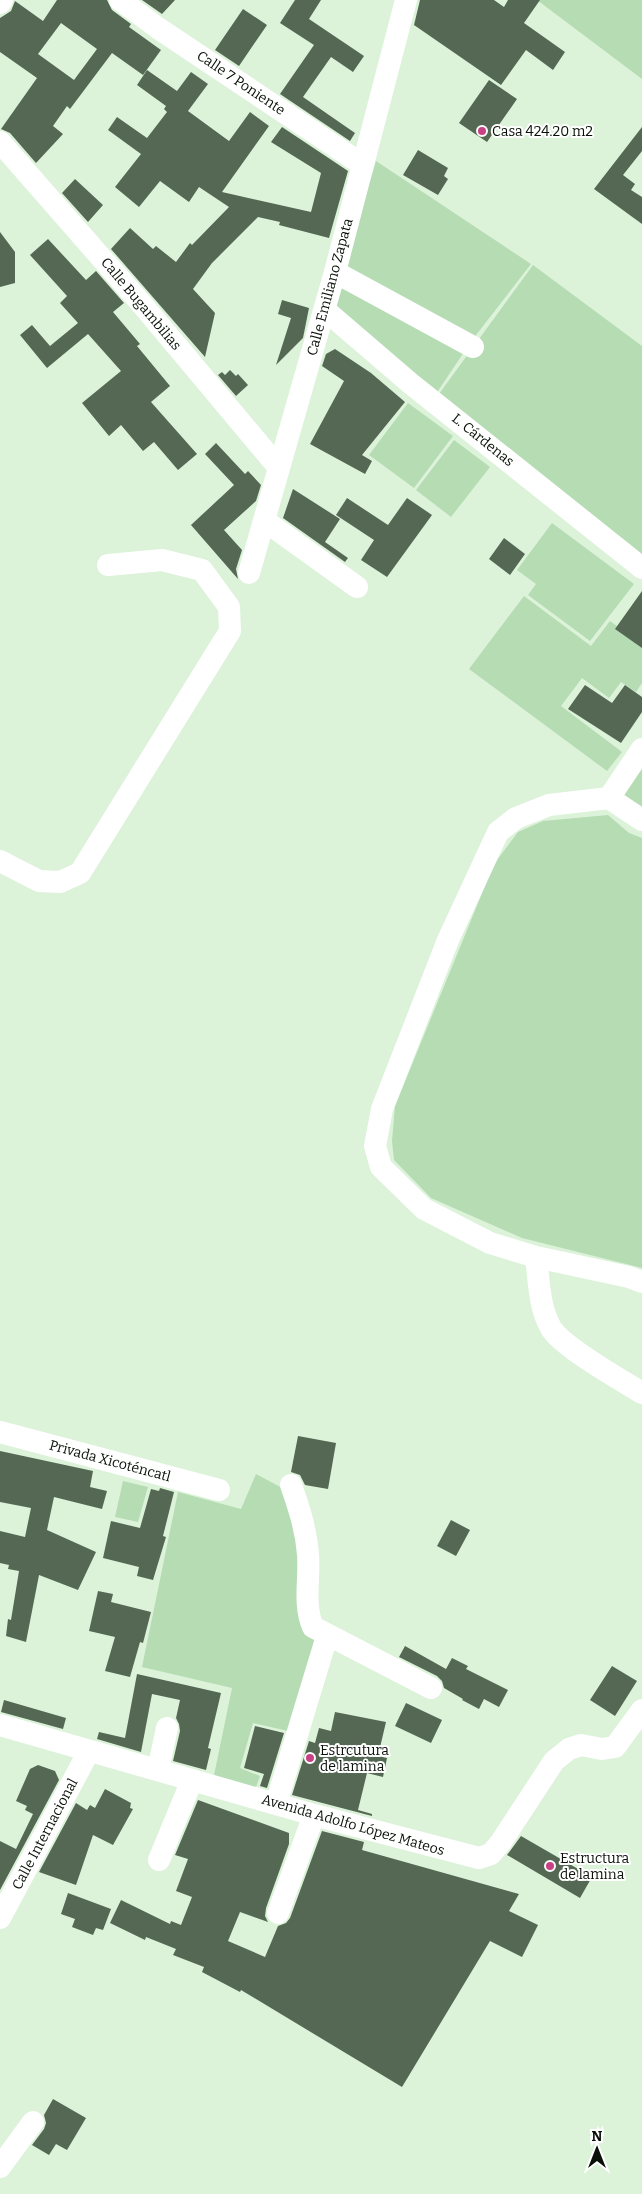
<svg xmlns="http://www.w3.org/2000/svg" width="642" height="2194" font-family="Bitter,serif">
  <style>
    .green { fill: #b6dcb4 }
    .building { fill: #546853; fill-rule: evenodd }
    .lines { fill: none; stroke-linecap: round; stroke-linejoin: round }
    .minor { stroke: #fff; stroke-width: 22 }
    .poi-dot { fill: #c74184; stroke: #fff; stroke-width: 2 }
    .labels { text-anchor: middle; dominant-baseline: central; stroke-width: 4; stroke-linejoin: round; paint-order: stroke }
    .street-label { font-size: 14px; fill: #091008; stroke: #fff }
    .poi-label { font-size: 14px; fill: #091008; stroke: #fff; text-anchor: start }
  </style>
  <rect width="100%" height="100%" fill="#dcf3da"/>
  <path class="green" d="M537,0h105v79z
    M376,161l155,103 -58,75 -131,-67z
    M533,265l109,81v213l-206,-161z
    M340,284l126,65 -32,48 -103,-85z
    M408,403l45,33 -39,52 -45,-33z
    M454,440l36,27 -39,50 -35,-27z
    M552,523l82,61 -44,57 -62,-46 8,-11 -19,-14z
    M524,596l67,50 19,-25 32,23v39l-6,9 -15,-10 -12,16 -27,-20 -21,28 61,46 -15,19 -138,-102z
    M642,758v57l-25,-19z
    M608,815l21,18 13,5v430l-120,-30 -91,-40 -37,-38 -2,-19 3,-35 99,-242 24,-32 25,-11z
    M256,1474l32,17 35,148 -35,92 -35,-8 -13,45 20,8 -6,17 -41,-13 19,-92 -90,-21 36,-175 63,17z
    M123,1481l25,6 -10,35 -23,-5z"/>
  <path class="building" d="M57,0h50l5,10 19,14 -2,3 32,23 -18,25 -31,-22 -42,56 -3,-3 -14,20 10,8 -27,29 -26,-30 -9,-4 36,-51 -37,-26v-34l11,-7 4,-10 28,20zM61,23l36,26 -23,31 -36,-26z
    M142,0h33l-13,14z
    M295,0h26l-12,19 55,37 -11,16 -22,-15 -28,40 52,36 -5,8 -70,-47 34,-49 -34,-22z
    M420,0h74l10,7 4,-7h32l-16,23 41,29 -12,18 -27,-20 -25,35 -87,-60z
    M243,9l24,16 -28,41 -24,-16z
    M147,70l30,21 14,-19 17,12 -20,27 41,30 21,-29 19,14 -47,66 89,20 10,-39 -50,-31 11,-15 66,44 -19,67 -50,-13 1,-3 -22,-5 -46,46 -19,26 22,24 -10,44 -94,-108 19,-21 23,21 3,-3 20,16 14,-19 2,2 37,-38 -30,-20 -10,15 -29,-21 -21,26 -24,-20 26,-33 -33,-24 9,-13 30,21 20,-26 -3,-3 2,-3 -29,-21z
    M489,80l28,19 -30,43 -28,-19z
    M642,127v24l-19,24 12,9 -4,6 11,7v27l-48,-35z
    M418,150l30,18 -4,8 4,3 -10,16 -35,-20z
    M75,179l28,26 -15,17 -26,-29z
    M0,232l15,20v31l-15,4z
    M48,239l38,41 10,-9 28,32 -11,9 27,32 -3,2 33,40 -19,16 46,52 -19,16 -24,-28 -11,9 -22,-26 -12,11 -27,-33 39,-32 -33,-37 -41,34 -27,-33 12,-10 18,21 28,-23 -18,-20 7,-7 -37,-41z
    M282,300l27,8 -6,30 -27,27 15,-47 -13,-4z
    M335,349l36,24 34,29 -43,53 10,6 -7,13 -55,-30 34,-63 -22,-15 4,-12z
    M230,370l6,6 2,-2 10,11 -12,11 -18,-21 4,-3 3,3z
    M216,443l29,31 3,-3 13,14 -5,16 -32,29 18,20 -6,19 2,10 -47,-54 43,-40 -29,-31z
    M293,489l47,30 -15,23 23,16 -3,4 -62,-44z
    M347,498l41,27 19,-27 25,17 -45,62 -26,-17 13,-20 -38,-25z
    M504,538l21,16 -15,21 -21,-16z
    M642,591v57l-27,-19z
    M585,685l27,18 13,-18 17,12v15l-21,31 -53,-34z
    M298,1436l38,7 -8,46 -23,-4 -5,-10 -9,-3z
    M0,1451l93,20 -3,16 17,4 -5,18 -48,-12 -7,33 49,22 -18,38 -39,-15 -13,67 -20,-6 2,-17 3,1 8,-49 -11,-2 1,-4 -9,-2v-32l25,6 6,-29 -31,-6z
    M160,1488l14,4 -11,44 3,1 -13,43 -16,-4 2,-9 -36,-9 8,-37 29,7 11,-39 8,2z
    M451,1520l19,10 -14,26 -19,-10z
    M98,1591l15,3 -2,8 40,10 -8,31 -3,-1 -10,35 -25,-6 10,-34 -26,-6z
    M405,1646l41,23 6,-11 16,8 -2,3 42,21 -9,17 -15,-8 -5,10 -17,-9 1,-1 -19,-11 -2,-7 -5,-5 -38,-19z
    M612,1666l25,15 -22,35 -25,-16z
    M137,1674l84,19 -13,55 3,1 -5,21 -33,-9 7,-30 -1,-7 -3,-6 4,-18 -28,-6 -11,58 -44,-13 2,-7 26,6z
    M4,1700l62,18 -3,11 -62,-17z
    M406,1703l36,17 -11,23 -36,-17z
    M335,1712l51,10 -8,34 9,2 -4,19 -16,-4 -9,37 14,4v2l-80,-21 17,-54 6,2 4,-15 12,3z
    M255,1726l29,7 -17,55 -7,-2 4,-12 -20,-6z
    M38,1765l17,6 4,9 -59,110v-49l16,8 17,-35 -8,-4 2,-4 -11,-5 14,-32z
    M105,1789l26,14 -1,5 3,1 -20,36 -20,-10 -17,50 -37,-13 37,-69 11,7 3,-5 5,3z
    M198,1800l91,33v11l-23,64 -1,8 3,6 -28,-10 -12,29 37,16 13,-31 8,-3 4,-5 32,-87 42,11 -2,8 157,44 -10,17 29,14 -16,32 -32,-16 -88,146 -161,-97 -1,2 -38,-20 2,-5 -31,-12 3,-6 -30,-12 -1,3 -35,-17 11,-23 49,24 1,-3 10,4 11,-28 -16,-6 12,-32 -13,-4z
    M521,1836l71,41 -12,21 -73,-43z
    M68,1893l43,16 -8,21 -7,-2 -3,7 -21,-8 3,-8 -14,-5z
    M53,2099l33,19 -19,32 -11,-6 -7,11 -17,-10 12,-16 2,-6 -2,-8z"/>
  <g class="lines">
    <path class="minor" d="M120,0l38,28 205,137
      M0,3l2,-3
      M0,142l140,160 139,166
      M335,272l138,75
      M325,310l85,73 232,185
      M265,521l92,66
      M249,573l86,-301 71,-272
      M642,749l-33,49 33,22
      M609,798l-60,7 -33,13 -18,14 -50,108 -66,169 -7,37 6,21 43,42 66,34 46,14 93,20 13,5
      M0,861l39,20 21,1 20,-9 150,-242 -1,-24 -27,-37 -40,-10 -54,5
      M536,1257c3,23 3,51 15,71 11,19 70,52 91,65
      M0,1432l219,58
      M291,1485c8,23 15,44 17,69 2,24 -5,50 5,73l118,61
      M0,1725l314,90 165,43 12,-4 10,-12 53,-81 15,-12 12,-4 21,4 13,-2 27,-37
      M158,1770l9,-42
      M276,1804l51,-168
      M159,1860l33,-80
      M278,1913l36,-98
      M0,1918l89,-167
      M0,2167l33,-45"/>
  </g>
  <g class="poi-dot">
    <circle cx="482" cy="131" r="5"/>
    <circle cx="310" cy="1758" r="5"/>
    <circle cx="550" cy="1866" r="5"/>
  </g>
  <g class="labels">
    <g class="street-label">
      <text transform="translate(241 83) rotate(34)">Calle 7 Poniente</text>
      <text transform="translate(330 287) rotate(-75)">Calle Emiliano Zapata</text>
      <text transform="translate(141 304) rotate(50)">Calle Bugambilias</text>
      <text transform="translate(483 440) rotate(39)">L. Cárdenas</text>
      <text transform="translate(110 1461) rotate(15)">Privada Xicoténcatl</text>
      <text transform="translate(353 1825) rotate(16)">Avenida Adolfo López Mateos</text>
      <text transform="translate(45 1834) rotate(-62)">Calle Internacional</text>
    </g>
    <g class="poi-label">
      <text x="492" y="131">Casa 424.20 m2</text>
      <text x="320" y="1750">Estrcutura<tspan x="320" dy="16">de lamina</tspan></text>
      <text x="560" y="1858">Estructura<tspan x="560" dy="16">de lamina</tspan></text>
    </g>
  </g>
  <g transform="translate(597 2149)" stroke="#ffffff" stroke-width="4" paint-order="stroke">
  <path d="M0-4L9 19L0 12L-9 19Z" fill="#091008"/>
  <text y="-8" font-size="14" font-weight="bold" text-anchor="middle" fill="#091008">N</text>
  </g>
</svg>
